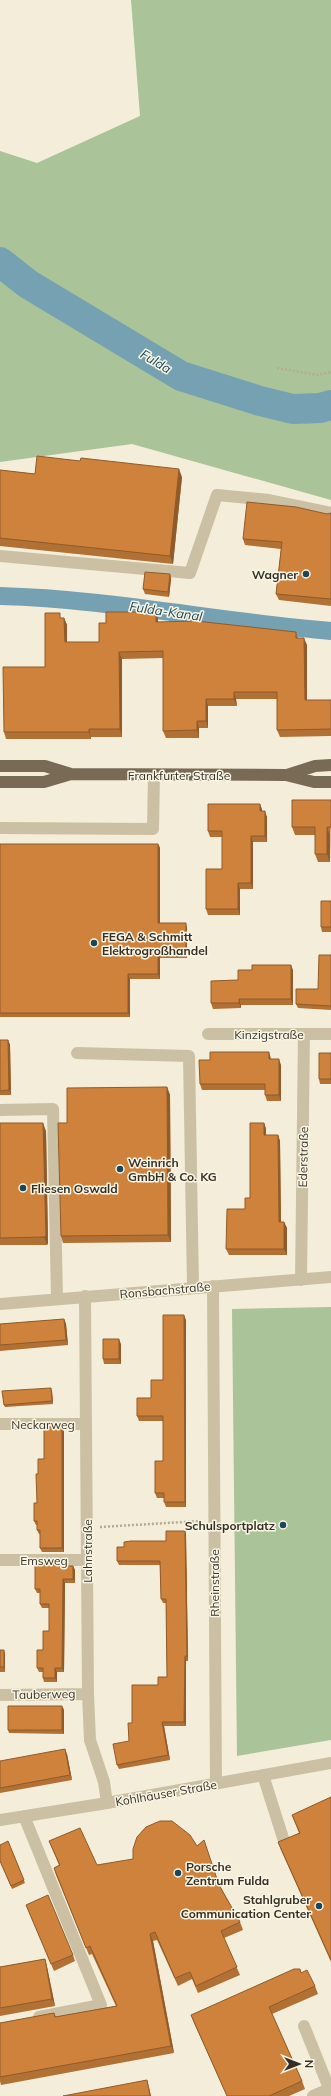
<svg xmlns="http://www.w3.org/2000/svg" width="331" height="2096" font-family="Mulish,sans-serif">
  <style>
    .green { fill: #aac398 }
    .lines { fill: none; stroke-linecap: round; stroke-linejoin: round }
    .canal { stroke: #76a1b2; stroke-width: 18 }
    .river { stroke: #76a1b2; stroke-width: 30 }
    .path { stroke: #b7aa8e; stroke-width: 2.5; stroke-dasharray: 2 2; stroke-linecap: butt }
    .minor { stroke: #ccc0a4; stroke-width: 12 }
    .major { stroke: #796a56; stroke-width: 12 }
    .wall { fill: #b17034 }
    .shaded-wall { fill: #905b2a }
    .building { fill: #ce823c; stroke: #905b2a }
    .poi-dot { fill: #19465a; stroke: #faf6e5; stroke-width: 1.5 }
    .labels { text-anchor: middle; dominant-baseline: central; stroke-width: 3; stroke-linejoin: round; paint-order: stroke }
    .poi-label { font-size: 12px; font-weight: bold; fill: #362f26; stroke: #faf6e5; text-anchor: start }
    .street-label { font-size: 12px; fill: #362f26; stroke: #faf6e5 }
    .water-label { font-size: 13px; font-style: italic; fill: #19465a; stroke: #faf6e5 }
  </style>
  <rect width="100%" height="100%" fill="#f3edd9"/>
  <path class="green" d="M131,0h200v500l-199,-56 -132,18v-311l37,12 103,-47z
    M331,1307v433l-94,16 -5,-447z"/>
  <g class="lines">
    <path class="canal" d="M0,596c111,3 220,26 331,35"/>
    <path class="river" d="M0,262l28,22 153,92 79,25 33,8 27,-1 11,-3"/>
    <path class="path" d="M277,368l41,7 13,-3
      M100,1527l101,-6"/>
    <path class="minor" d="M0,556l190,17 27,-78 52,5 62,13
      M0,828l153,1 1,-54
      M208,1034h123
      M77,1053l112,3 4,231
      M0,1110l53,-1 4,189
      M301,1280l3,-246
      M213,1286l3,498
      M85,1296l3,398 2,46 14,42 3,21
      M0,1304l331,-27
      M0,1424h86
      M0,1560h87
      M0,1695l88,-1
      M263,1775l20,63
      M24,1816l77,189 -62,12
      M0,1820l107,-17 224,-40
      M304,2026l27,67
      M313,2096l16,-7"/>
    <path class="major" d="M0,766h45l26,8 215,1 28,7h17
      M287,775l28,-9 16,-1
      M0,782h44l27,-8"/>
  </g>
  <path class="wall" d="M0,470l35,4 147,3 -9,87 -173,-18z
    M331,513v93l-52,-6 -3,-6 5,-45 -36,-4 -2,-6z
    M170,574l1,5 -2,18 -24,-3 -2,-5z
    M156,612l2,7v3l138,10 2,6 9,7v55h24v36l-51,1 -3,-7v-31h-41l1,7h-29v22h-9v10h-33l-3,-7v-73l-41,1v78h-31v2h-85l-2,-7 41,-65 17,-49h2l3,7v17h32l7,-19z
    M331,800l-1,62h-12l-3,-8v-19h-20l-3,-8z
    M262,809v2l5,6v25h-14v47h-13v26h-32l-2,-6 16,-40v-32h-12l-2,-6z
    M0,844h158l2,4v75l27,5v30h-27v21h-30v38h-130z
    M331,901v31h-9l-1,-5z
    M331,955v55l-33,-2 -2,-4 22,-15z
    M293,970v35h-52v3l-28,1 -2,-6 27,-23z
    M0,1040h8l2,5 1,50h-11z
    M331,1053v31h-11l-1,-5z
    M271,1059l10,6v36h-14l-2,-6v-5h-63l-2,-6z
    M167,1087l3,8 1,147 -108,1 -2,-7 6,-113z
    M0,1123l46,8 2,112 -1,2h-47z
    M264,1123l2,6v6h12l2,6 1,81h3l3,6v27h-58l-3,-6 19,-40 5,-11z
    M64,1319l2,5 2,21 -68,6v-27z
    M186,1320v187h-20l-2,-5v-4h-7l-2,-5 8,-32v-40h-24l-2,-5 14,-18 12,-18z
    M121,1344v20h-17l-1,-5z
    M52,1391l1,13 -48,3 -1,-2z
    M62,1427l2,5v120h-22l-2,-4v-14h-1l-2,-4v-5h-1l-2,-4 3,-18 1,-29 6,-15z
    M185,1531l1,4 2,126h-2v65h-22l6,34 -51,9 -2,-4 12,-24 3,-18 26,-38 9,-8 -1,-74h-3l-2,-4 -1,-34h-41l-2,-4 7,-14 42,-6z
    M63,1564l1,2h9l2,4v13h-10l-1,89h-7v10h-13l-1,-4v-6h-4l-2,-4 12,-37v-23h-7l-2,-4v-11h-3l-2,-4z
    M0,1650h4l1,5v17h-5z
    M62,1706l2,4v24l-55,-1 -1,-3z
    M67,1754l5,26 -72,13v-32z
    M331,1797v165l-50,-112 -3,-8 21,-9 -7,-18z
    M8,1841l17,42 -13,6 -12,-28z
    M49,1841l48,24 123,21 20,36 3,8 -19,8 16,37 -42,18 -6,-14 -14,7 -21,-46 -4,1 21,112 -173,32 -1,-4v-58l54,-10 2,4 60,-11 -24,-52 -3,1 -33,-80 -2,-7 5,-3z
    M26,1905l47,50 2,6 -21,10z
    M45,1959l2,8 8,39 -55,10v-49z
    M301,1973l14,13 3,8 -46,20 30,67 3,8 -16,7h-62l-33,-73 -3,-8z"/>
  <path class="shaded-wall" d="M179,469l3,8 -9,87 -3,-8z
    M170,574l1,5 -2,18 -1,-5z
    M156,612l2,7v10l-2,-7z
    M64,618l3,7v24l-2,-7z
    M304,638l3,7v62l-2,-7z
    M119,652l3,7v78l-2,-8z
    M234,692l2,7 1,7 -3,-7z
    M206,699l2,7v22l-2,-7z
    M197,721l2,7v10l-2,-8z
    M89,729l2,8v2l-2,-7z
    M260,804l2,5v8l-2,-6z
    M265,811l2,6v25l-2,-6z
    M327,827l3,8v27l-3,-8z
    M251,836l2,6v47l-2,-6z
    M158,844l2,4v80l-2,-5z
    M238,883l2,6v26l-2,-6z
    M186,923l1,5v30l-1,-5z
    M158,953l2,5v21l-2,-5z
    M291,965l2,5v35l-2,-6z
    M128,974l2,5v38l-2,-4z
    M239,999l2,6v3l-2,-5z
    M8,1040l2,5 1,50 -2,-5z
    M269,1052l2,7v6l-2,-6z
    M279,1059l2,6v36l-2,-6z
    M167,1087l3,8 1,147 -3,-7z
    M43,1123l3,8 2,112 -1,2 -3,-8z
    M264,1123l2,6v12l-2,-6z
    M278,1135l2,6 1,87 -2,-6z
    M284,1222l3,6v27l-3,-6z
    M184,1315l2,5v187l-1,-5z
    M64,1319l2,5 2,21 -2,-5z
    M119,1339l2,5v20l-2,-5z
    M51,1388l1,3 1,13 -1,-3z
    M62,1427l2,5v120l-2,-4z
    M185,1531l1,4 2,126 -1,-5z
    M73,1566l2,4v13l-2,-4z
    M63,1579l2,4 -1,89 -2,-4z
    M4,1650l1,5v17l-1,-5z
    M185,1656l1,5v65l-2,-4z
    M55,1668l2,4v10l-2,-4z
    M62,1706l2,4v24l-2,-4z
    M162,1722l2,4 6,34 -2,-5z
    M65,1749l2,5 5,26 -2,-5z
    M150,1934l3,7 21,112 -3,-7z
    M45,1959l2,8 8,39 -3,-7z
    M147,2080l2,7 2,9h-1z"/>
  <path class="building" d="M37,456l43,5 1,-3 98,11 -9,87 -170,-18v-68l35,4z
    M247,502l49,5 31,7 4,-1v86l-55,-5 6,-52 -39,-3z
    M145,572l25,2 -2,18 -25,-3z
    M106,612h50v10l40,-1 100,11v6h8l1,62h26v29l-54,1v-38h-43v7h-28v22h-9v9l-34,1v-80l-44,1 1,77h-31v3h-85l-1,-65h42v-54h15v5h4l1,24h34v-19h7z
    M292,800h39v27h-4v27h-12v-27h-23z
    M208,804h52v7h5v25h-14v47h-13v26h-32v-40h16v-38h-14z
    M0,844h158v79h28v30h-28v21h-30v39h-128z
    M321,901h10v26h-10z
    M319,955h12v51l-35,-2v-15h22z
    M252,965h39v34h-52v4h-28v-22l27,-1v-10h14z
    M0,1040h8l1,50 -9,1z
    M210,1052h59v7h10v36h-14v-11h-65l-1,-24h11z
    M319,1053h12v26h-12z
    M167,1087l1,148 -107,1 -3,-113h9v-35z
    M0,1123h43l3,113 -2,1 -44,1z
    M250,1123h14v12h14l1,87h5v27h-58l1,-40h18v-11h5z
    M163,1315h21l1,187h-21v-9h-9v-32h8v-45h-26v-18h14v-18h12z
    M64,1319l2,21 -66,5v-21z
    M103,1339h16v20h-16z
    M51,1388l1,13 -48,4 -2,-14z
    M44,1427h18v121h-22v-18h-3v-9h-3v-18h3l-1,-29h2v-15h6z
    M166,1531h19l2,125h-2l-1,66h-22l6,33 -51,10 -4,-21 16,-3 -1,-18h4v-38h26v-8h9l-1,-78h-5l-1,-38h-43v-14h7v-5l7,-1h35z
    M35,1564h28v2h10v13h-10l-1,89h-7v10h-12v-10h-6v-18h6v-19h6v-27h-9v-15h-5z
    M0,1650h4v17h-4z
    M8,1706h54v24h-54z
    M65,1749l5,26 -70,13v-27z
    M331,1797v163l-53,-118 22,-9 -8,-18z
    M160,1821h12l18,14 7,11 7,-6 15,45 21,37 -19,9 16,36 -41,19 -6,-14 -15,6 -20,-46 -5,2 21,112 -171,31v-54l54,-10 1,4 62,-11 -27,-60 -4,2 -32,-80 6,-3 -11,-24 31,-13 17,37 36,-6v-10l4,-12 9,-10z
    M8,1841l16,39 -13,6 -11,-25v-16z
    M48,1895l25,60 -22,9 -25,-59z
    M45,1959l7,40 -52,9v-41z
    M294,1969h6l1,4 6,-3 8,16 -46,21 33,74 -33,15h-42l-36,-81z
    M147,2080l3,16h-87z"/>
  <g class="poi-dot">
    <circle cx="306" cy="574" r="4"/>
    <circle cx="94" cy="943" r="4"/>
    <circle cx="120" cy="1169" r="4"/>
    <circle cx="23" cy="1188" r="4"/>
    <circle cx="283" cy="1525" r="4"/>
    <circle cx="178" cy="1873" r="4"/>
    <circle cx="319" cy="1906" r="4"/>
  </g>
  <g class="labels">
    <g class="poi-label">
      <text x="298" y="574" text-anchor="end">Wagner</text>
      <text x="102" y="936">FEGA &amp; Schmitt<tspan x="102" dy="14">Elektrogroßhandel</tspan></text>
      <text x="128" y="1162">Weinrich<tspan x="128" dy="14">GmbH &amp; Co. KG</tspan></text>
      <text x="31" y="1188">Fliesen Oswald</text>
      <text x="275" y="1525" text-anchor="end">Schulsportplatz</text>
      <text x="186" y="1866">Porsche<tspan x="186" dy="14">Zentrum Fulda</tspan></text>
      <text x="311" y="1899" text-anchor="end">Stahlgruber<tspan x="311" dy="14">Communication Center</tspan></text>
    </g>
    <g class="street-label">
      <text x="179" y="775">Frankfurter Straße</text>
      <text x="269" y="1034">Kinzigstraße</text>
      <text transform="translate(303 1157) rotate(-89)">Ederstraße</text>
      <text transform="translate(165 1290) rotate(-5)">Ronsbachstraße</text>
      <text x="43" y="1424">Neckarweg</text>
      <text transform="translate(87 1551) rotate(-90)">Lahnstraße</text>
      <text x="44" y="1560">Emsweg</text>
      <text transform="translate(214 1583) rotate(-90)">Rheinstraße</text>
      <text transform="translate(44 1694) rotate(-1)">Tauberweg</text>
      <text transform="translate(166 1793) rotate(-10)">Kohlhäuser Straße</text>
    </g>
    <g class="water-label">
      <text transform="translate(156 361) rotate(31)">Fulda</text>
      <text transform="translate(166 611) rotate(8)">Fulda-Kanal</text>
    </g>
  </g>
  <g transform="translate(299 2064) rotate(90)" stroke="#faf6e5" stroke-width="3" paint-order="stroke">
  <path d="M0-3L7 15L0 10L-7 15Z" fill="#362f26"/>
  <text y="-6" font-size="11" font-weight="bold" text-anchor="middle" fill="#362f26">N</text>
  </g>
</svg>
